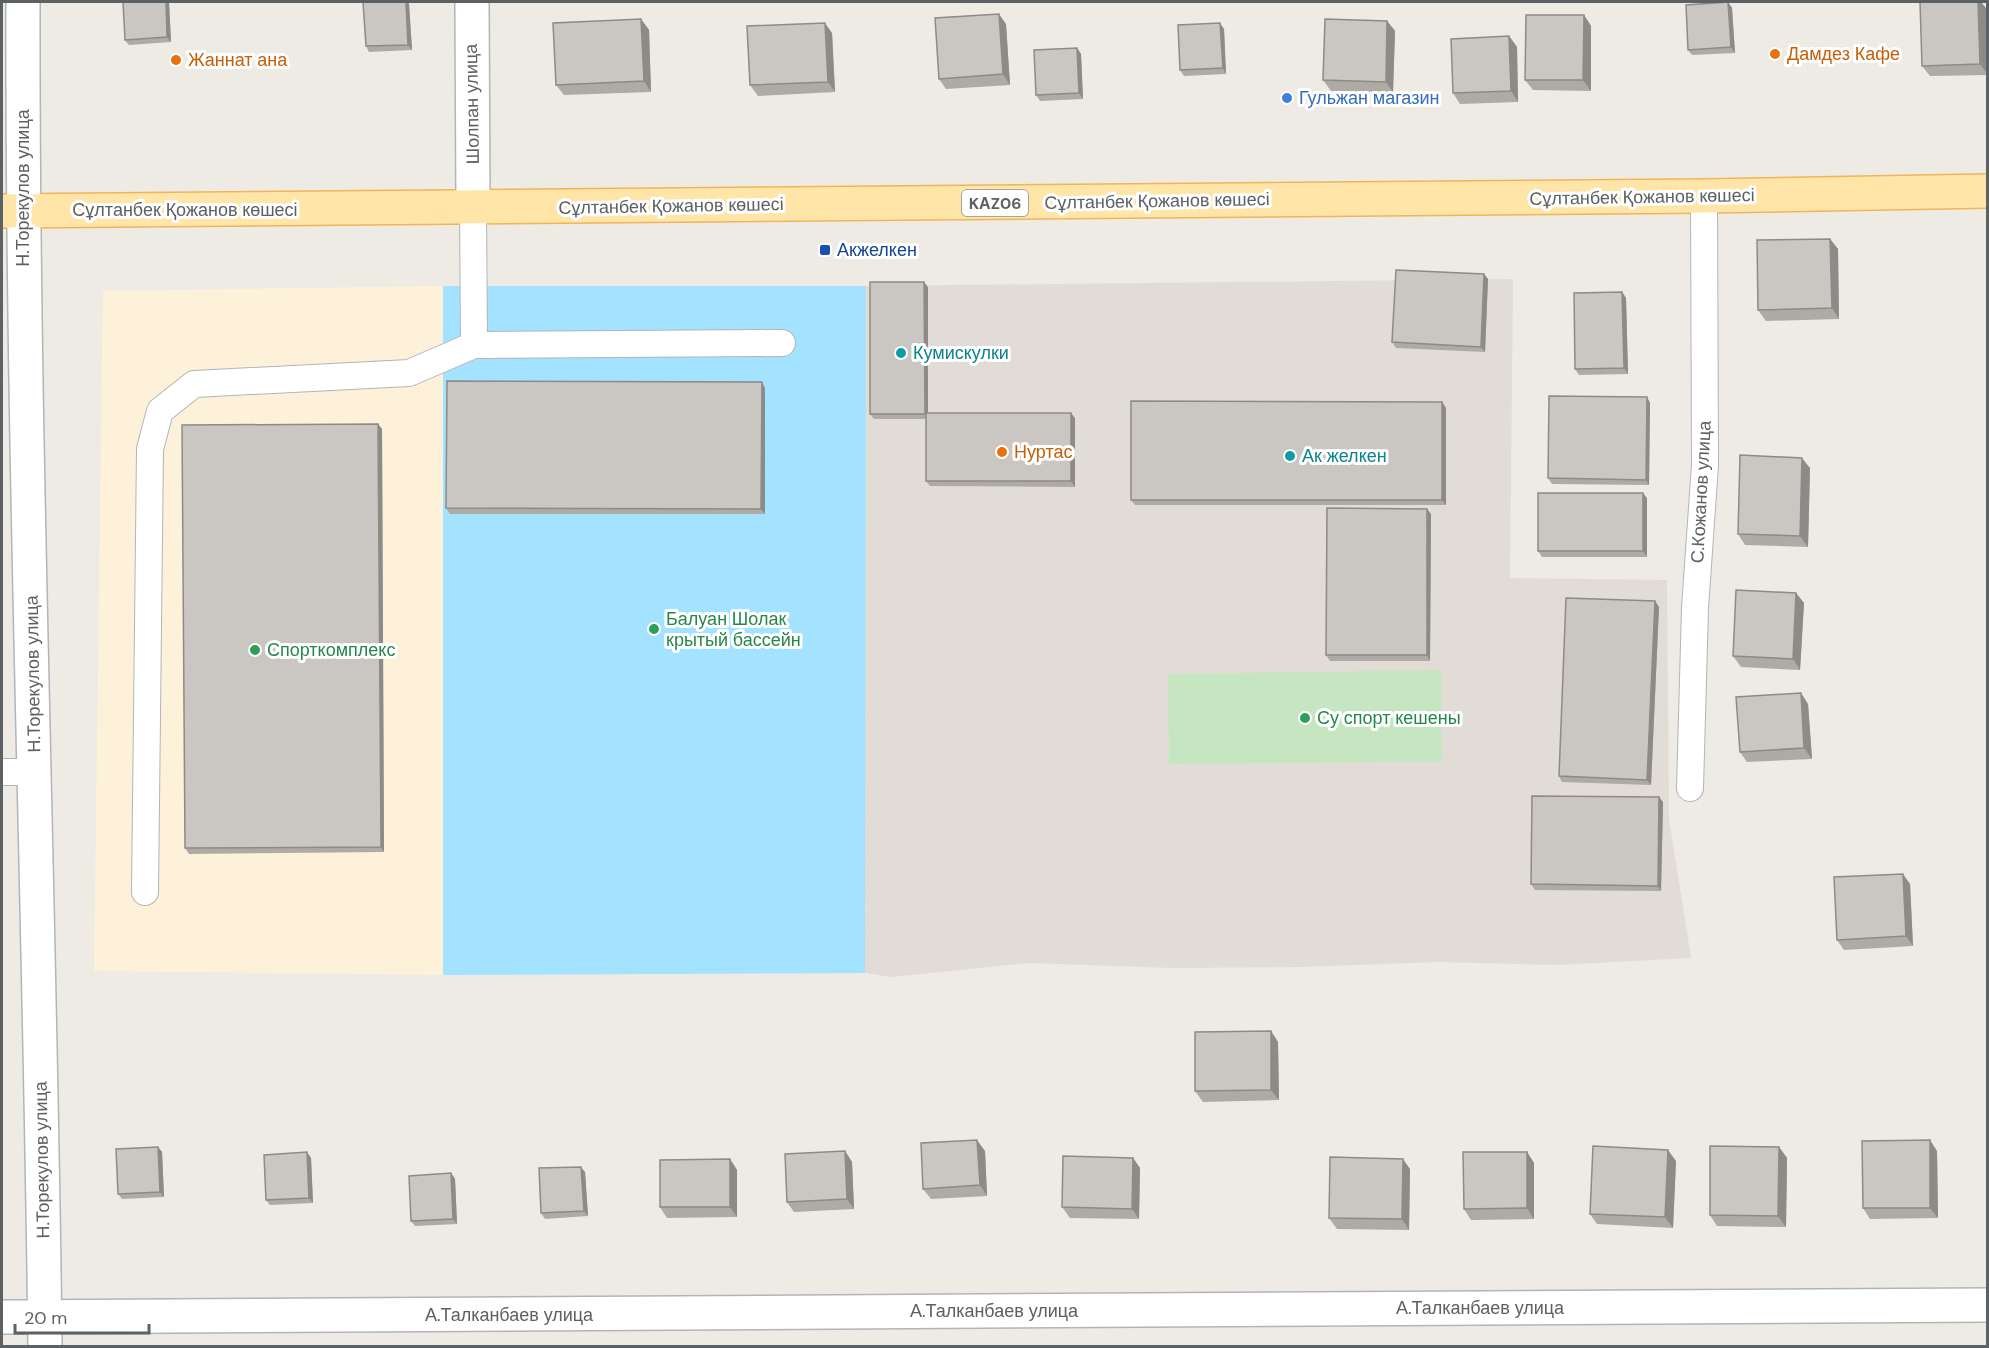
<svg xmlns="http://www.w3.org/2000/svg" width="1989" height="1348" font-family="'DM Sans',sans-serif">
<rect width="100%" height="100%" fill="#eeebe4"/>
<path fill="#fef1d9" d="M443,286V975L94,971L103,291Z"/>
<path fill="#e1dcd5" d="M1513,279L1510,578L1667,580L1669,819L1691,958L1557,965L1439,962L1301,967L1172,968L1029,963L892,977L865,973L866,286Z"/>
<path fill="#c5e6c0" d="M1441,670L1442,761L1169,764L1168,674Z"/>
<path fill="#a3e3ff" d="M443,286H866L865,973L443,975Z"/>
<g fill="none" stroke-linecap="round" stroke-linejoin="round">
<defs>
<path id="service" d="M473,207L474,345
M2,772H36
M1690,788L1695,608L1705,465L1704,196
M145,892L150,449L160,411L194,384L409,373L474,345L782,343"/>
<path id="minor" d="M23,2C22,450 40,898 45,1346
M472,2L473,207
M2,1317L1988,1305"/>
<path id="primary" d="M2,211L1704,196L1988,191"/>
</defs>
<use href="#service" stroke="#b1b5b9" stroke-width="28"/>
<use href="#minor" stroke="#b1b5b9" stroke-width="36"/>
<use href="#primary" stroke="#f2b359" stroke-width="36"/>
<use href="#service" stroke="#fff" stroke-width="26"/>
<use href="#minor" stroke="#fff" stroke-width="33"/>
<use href="#primary" stroke="#ffe6a8" stroke-width="33"/>
</g>
<path fill="#aeaaa6" d="M169,2L171,42L129,45L125,40Z
M363,2H408L409,4L412,50L369,52L366,46Z
M1728,2L1732,8L1735,53L1692,55L1688,50Z
M1986,8L1988,75L1930,76L1922,66Z
M1584,15L1591,26V91L1533,90L1525,80Z
M641,19L649,30L651,92L564,95L556,85Z
M1387,21L1395,31L1393,92L1331,91L1323,80Z
M1006,24L1010,85L946,89L939,79Z
M1224,29L1226,74L1184,76L1180,70Z
M832,33L835,92L758,96L750,85Z
M1509,36L1517,47L1518,102L1460,104L1453,93Z
M1077,48L1081,54L1083,99L1040,101L1036,95Z
M1830,239L1838,249L1839,319L1766,321L1758,310Z
M1484,274L1488,279L1485,352L1396,348L1392,342Z
M928,287V413L1075,418V487L930,486L926,481V419H874L870,414Z
M1622,292L1626,298L1628,374L1579,375L1575,369Z
M765,388V514H450L446,508Z
M1647,397L1650,403L1649,485L1552,484L1548,478Z
M1442,402L1446,408V505H1135L1131,500Z
M378,424L382,429L384,852L189,854L185,848Z
M1810,468L1808,547L1745,545L1738,534Z
M1647,498V557H1542L1538,551Z
M1431,514L1430,661H1330L1326,655Z
M1796,593L1804,603L1800,670L1741,667L1733,656Z
M1655,601L1659,607L1651,785L1562,782L1559,776Z
M1808,704L1812,759L1747,762L1740,752Z
M1663,802L1661,891L1535,890L1531,884Z
M1910,884L1913,946L1844,950L1837,940Z
M1271,1031L1278,1042L1279,1100L1203,1102L1195,1091Z
M158,1147L162,1152L164,1197L122,1199L118,1194Z
M1779,1147L1787,1158L1786,1227L1717,1226L1710,1215Z
M845,1151L852,1162L854,1209L794,1212L787,1202Z
M985,1151L987,1196L931,1199L923,1189Z
M1937,1151L1938,1218L1870,1219L1863,1208Z
M1527,1152L1534,1163V1219L1471,1220L1464,1209Z
M311,1158L313,1203L270,1205L266,1200Z
M1133,1158L1140,1168L1139,1219L1070,1218L1062,1207Z
M730,1159L737,1170V1217L667,1218L660,1207Z
M1676,1161L1673,1228L1597,1224L1590,1214Z
M1410,1169L1409,1230L1337,1229L1329,1218Z
M585,1172L588,1216L545,1219L541,1213Z
M451,1173L455,1179L457,1224L415,1226L411,1221Z"/>
<path fill="#8d8b87" d="M166,2H169L171,42L167,37Z
M406,2H408L409,4L412,50L408,45Z
M1728,2L1732,8L1735,53L1731,47Z
M1978,2H1981L1986,8L1988,75L1980,64Z
M999,14L1006,24L1010,85L1003,74Z
M1584,15L1591,26V91L1583,80Z
M641,19L649,30L651,92L644,81Z
M1387,21L1395,31L1393,92L1386,82Z
M825,23L832,33L835,92L828,82Z
M1220,23L1224,29L1226,74L1223,68Z
M1509,36L1517,47L1518,102L1511,91Z
M1077,48L1081,54L1083,99L1079,93Z
M1830,239L1838,249L1839,319L1832,308Z
M1484,274L1488,279L1485,352L1481,347Z
M924,282L928,287V419L925,414Z
M1622,292L1626,298L1628,374L1624,368Z
M762,382L765,388V514L761,509Z
M1647,397L1650,403L1649,485L1646,480Z
M1442,402L1446,408V505L1442,500Z
M1071,413L1075,418V487L1071,481Z
M378,424L382,429L384,852L381,847Z
M1802,458L1810,468L1808,547L1800,536Z
M1643,493L1647,498V557L1643,551Z
M1427,509L1431,514L1430,661L1427,655Z
M1796,593L1804,603L1800,670L1793,659Z
M1655,601L1659,607L1651,785L1647,780Z
M1801,693L1808,704L1812,759L1804,748Z
M1659,797L1663,802L1661,891L1658,886Z
M1903,874L1910,884L1913,946L1906,936Z
M1271,1031L1278,1042L1279,1100L1271,1090Z
M977,1140L985,1151L987,1196L980,1185Z
M1930,1140L1937,1151L1938,1218L1930,1208Z
M158,1147L162,1152L164,1197L160,1192Z
M1779,1147L1787,1158L1786,1227L1778,1216Z
M1668,1150L1676,1161L1673,1228L1665,1217Z
M845,1151L852,1162L854,1209L847,1199Z
M307,1152L311,1158L313,1203L309,1198Z
M1527,1152L1534,1163V1219L1527,1208Z
M1133,1158L1140,1168L1139,1219L1132,1209Z
M730,1159L737,1170V1217L730,1207Z
M1403,1159L1410,1169L1409,1230L1402,1219Z
M581,1167L585,1172L588,1216L584,1211Z
M451,1173L455,1179L457,1224L453,1219Z"/>
<path fill="#cac6c1" stroke="#8d8b87" stroke-width="1.5" d="M123,2H166L167,37L125,40Z
M363,2H406L408,45L366,46Z
M1728,2L1731,47L1688,50L1686,5Z
M1920,2H1978L1980,64L1922,66Z
M999,14L1003,74L939,79L935,18Z
M1526,15H1584L1583,80H1525Z
M641,19L644,81L556,85L553,23Z
M1325,19L1387,21L1386,82L1323,80Z
M825,23L828,82L750,85L747,26Z
M1220,23L1223,68L1180,70L1178,25Z
M1509,36L1511,91L1453,93L1451,39Z
M1077,48L1079,93L1036,95L1034,50Z
M1830,239L1832,308L1758,310L1757,240Z
M1396,270L1484,274L1481,347L1392,342Z
M870,282H924L925,414H870Z
M1622,292L1624,368L1575,369L1574,293Z
M447,381L762,382L761,509L446,508Z
M1549,396L1647,397L1646,480L1548,478Z
M1131,401L1442,402V500H1131Z
M926,413H1071V481H926Z
M378,424L381,847L185,848L182,425Z
M1740,455L1802,458L1800,536L1738,534Z
M1538,493H1643V551H1538Z
M1327,508L1427,509V655H1326Z
M1736,590L1796,593L1793,659L1733,656Z
M1566,598L1655,601L1647,780L1559,776Z
M1801,693L1804,748L1740,752L1736,697Z
M1532,796L1659,797L1658,886L1531,884Z
M1903,874L1906,936L1837,940L1834,877Z
M1271,1031V1090L1195,1091V1032Z
M977,1140L980,1185L923,1189L921,1143Z
M1930,1140V1208H1863L1862,1141Z
M1593,1146L1668,1150L1665,1217L1590,1214Z
M1710,1146L1779,1147L1778,1216L1710,1215Z
M158,1147L160,1192L118,1194L116,1149Z
M845,1151L847,1199L787,1202L785,1154Z
M307,1152L309,1198L266,1200L264,1155Z
M1463,1152H1527V1208L1464,1209Z
M1063,1156L1133,1158L1132,1209L1062,1207Z
M1330,1157L1403,1159L1402,1219L1329,1218Z
M730,1159V1207H660V1160Z
M581,1167L584,1211L541,1213L539,1168Z
M451,1173L453,1219L411,1221L409,1176Z"/>
<g fill="#e8710a" stroke="#fff" stroke-width="2">
<circle cx="1775" cy="54" r="6"/>
<circle cx="176" cy="60" r="6"/>
<circle cx="1002" cy="452" r="6"/>
</g>
<circle fill="#3f7fe0" stroke="#fff" stroke-width="2" cx="1287" cy="98" r="6"/>
<rect fill="#1a4fb4" stroke="#fff" stroke-width="2" x="819" y="244" width="12" height="12" rx="3"/>
<g fill="#0f9aa8" stroke="#fff" stroke-width="2">
<circle cx="901" cy="353" r="6"/>
<circle cx="1290" cy="456" r="6"/>
</g>
<g fill="#2e9e5b" stroke="#fff" stroke-width="2">
<circle cx="654" cy="629" r="6"/>
<circle cx="255" cy="650" r="6"/>
<circle cx="1305" cy="718" r="6"/>
</g>
<g text-anchor="middle" stroke-width="6" stroke-linejoin="round" paint-order="stroke">
<rect fill="#fff" stroke="#8d9092" stroke-width="1.5" x="962" y="190" width="66" height="26" rx="4.5"/>
<g font-size="16" font-weight="bold" fill="#5c6164">
<text x="995" y="209">KАZ06</text>
</g>
<g font-size="18" fill="#c56008" stroke="#fff" text-anchor="start">
<text x="1787" y="60">Дамдез Кафе</text>
<text x="188" y="66">Жаннат ана</text>
<text x="1014" y="458">Нуртас</text>
</g>
<g font-size="18" fill="#366cbe" stroke="#fff" text-anchor="start">
<text x="1299" y="104">Гульжан магазин</text>
</g>
<g font-size="18" fill="#5c6164" stroke="#fff">
<text transform="translate(472 104) rotate(-91)" y="6">Шолпан улица</text>
<text transform="translate(23 188) rotate(-90)" y="6">Н.Торекулов улица</text>
<text transform="translate(1642 197) rotate(-1)" y="6">Сұлтанбек Қожанов көшесі</text>
<text transform="translate(1157 201) rotate(-1)" y="6">Сұлтанбек Қожанов көшесі</text>
<text transform="translate(671 206) rotate(-1)" y="6">Сұлтанбек Қожанов көшесі</text>
<text x="185" y="216">Сұлтанбек Қожанов көшесі</text>
<text transform="translate(1701 492) rotate(-87)" y="6">С.Кожанов улица</text>
<text transform="translate(33 674) rotate(-91)" y="6">Н.Торекулов улица</text>
<text transform="translate(42 1160) rotate(-91)" y="6">Н.Торекулов улица</text>
<text x="1480" y="1314">А.Талканбаев улица</text>
<text x="994" y="1317">А.Талканбаев улица</text>
<text x="509" y="1321">А.Талканбаев улица</text>
</g>
<g font-size="18" fill="#164399" stroke="#fff" text-anchor="start">
<text x="837" y="256">Акжелкен</text>
</g>
<g font-size="18" fill="#0d838f" stroke="#fff" text-anchor="start">
<text x="913" y="359">Кумискулки</text>
<text x="1302" y="462">Ак желкен</text>
</g>
<g font-size="18" fill="#27864d" stroke="#fff" text-anchor="start">
<text x="666" y="625">Балуан Шолак<tspan x="666" dy="21">крытый бассейн</tspan></text>
<text x="267" y="656">Спорткомплекс</text>
<text x="1317" y="724">Су спорт кешены</text>
</g>
</g>
<rect width="1989" height="1348" fill="none" stroke="#5c6164" stroke-width="6"/>
<path d="M15 1324v9h134v-9" fill="none" stroke="#5c6164" stroke-width="3"/>
<text x="24" y="1324" font-size="18" fill="#5c6164" stroke="#ffffff" stroke-width="4.5" paint-order="stroke">20 m</text>
</svg>
